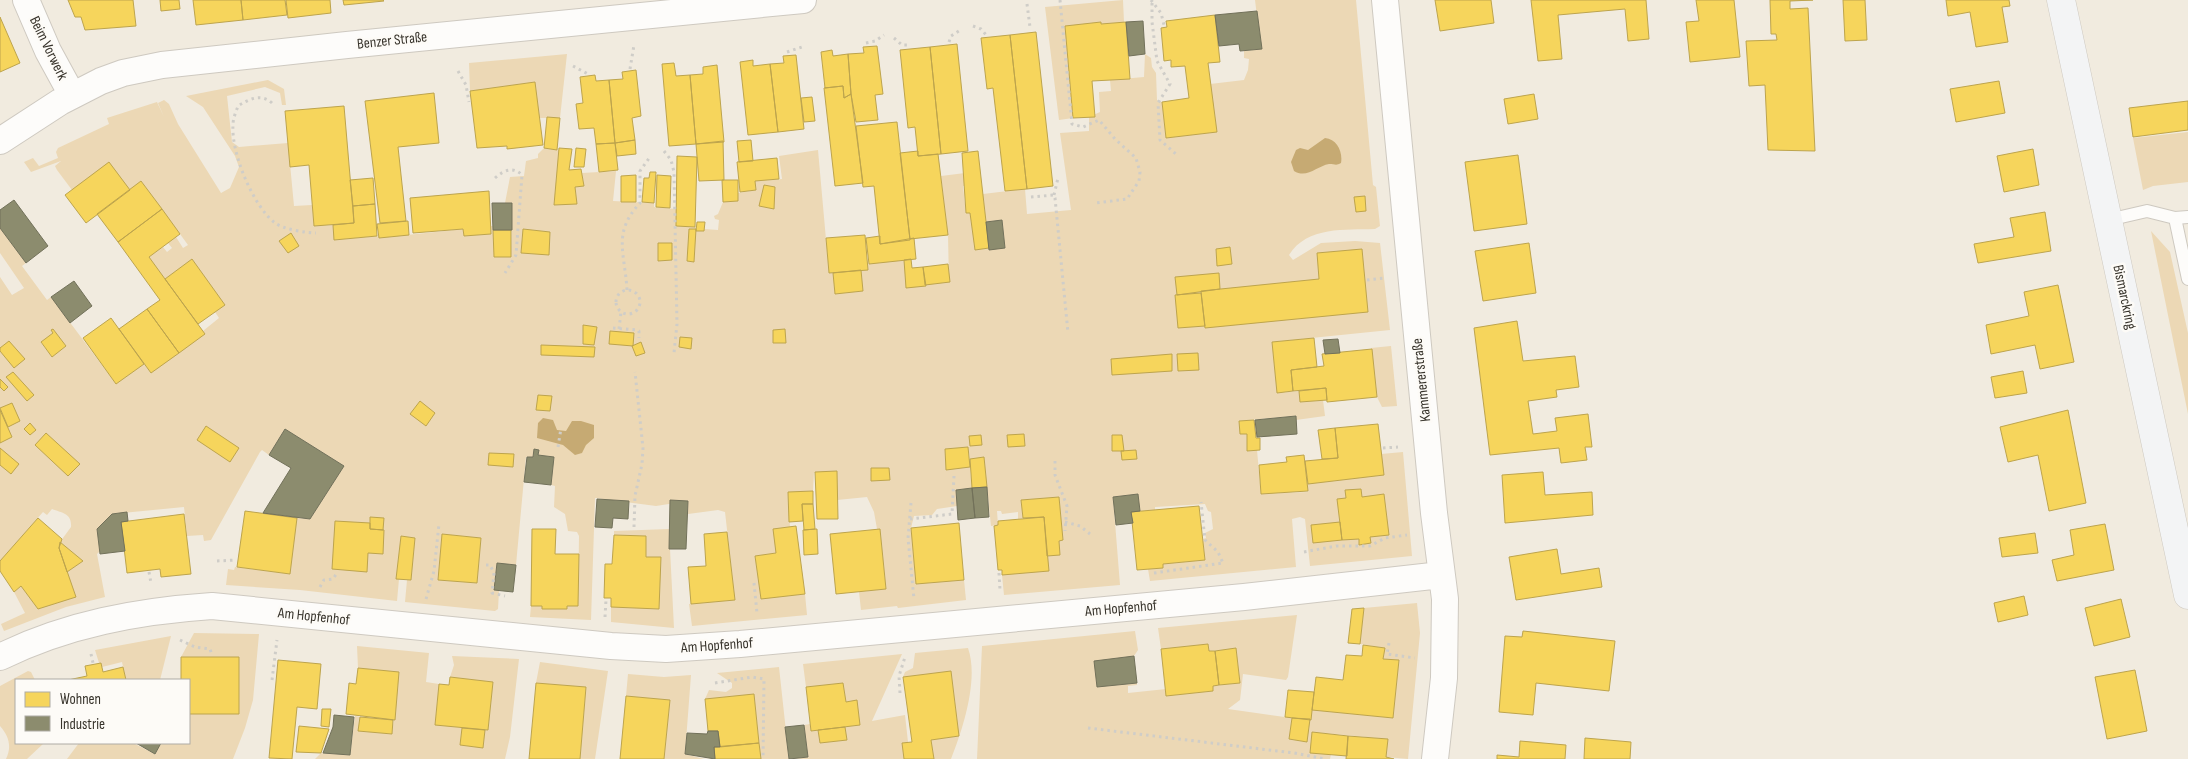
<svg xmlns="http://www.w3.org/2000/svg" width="2188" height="759" font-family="'Sofia Sans Condensed',sans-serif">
<rect width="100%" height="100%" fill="#f1ebdf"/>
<path fill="#ecd8b5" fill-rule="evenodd" d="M1123,0L1124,22L1101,24L1100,22L1065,27L1073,118L1059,120L1045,7Z
M1255,0H1356L1373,185L1376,187L1380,226L1375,229C1346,230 1307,226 1289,255L1293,260L1321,243L1355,241L1380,243L1390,330L1272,342L1277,393L1299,391L1301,402L1323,400L1325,416L1296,420V416L1239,421L1240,434H1247L1248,451L1257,450L1261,494L1308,492L1307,484L1383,475L1381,454L1403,452L1412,556L1310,566L1305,519L1300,517L1292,519L1296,567L1150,581L1148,569L1163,568V564L1205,560L1203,539L1206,538L1205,533L1213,529L1211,512L1208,511L1205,504L1155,507V510L1140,511L1137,494L1113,497L1120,585L1004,595L1002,575L1047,556L1059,541L1063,540L1059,497L1021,500L1023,518L1018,519V512L1002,514L1001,511H997L998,525L991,526L984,458L970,459L968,447L945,449L946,469L970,467L972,488L956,490L957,506L937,509L932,515L914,516L911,528L916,584L964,580L966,600L898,608L897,606L861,610L859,592L886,589L880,529H877L874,512L867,497L837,500L814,472L813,491L788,493L790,527L776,553L755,556L761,599L805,594L807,615L692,626L689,604L735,600L725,512L718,510L688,514V501L656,506L595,498L591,620L530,617L531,606H542V609H567V606H578L579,536L577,532L568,531L565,514L554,507L555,486L551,485L554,457L538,455L539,450L534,449L533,457H526L516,565L497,563L494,590L499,591L498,609L495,611L405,602L407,580H411L415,538L401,536L396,579H399L397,601L300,590L226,585L228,569L234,570L235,567L290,574L297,518L310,519L344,466L285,429L269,455L262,450L260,452L211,540L204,541L203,535L187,536L184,507L112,514L97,529L100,551L97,554L105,597L66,607L4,631L1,624L25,613L14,592L21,586L38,609L75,597L67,572L83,561L60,542L71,527C72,513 62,513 52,509L47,515L43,512L0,561V277L12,295L24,288L0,253V228L26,263L22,266L47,300L51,297L116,384L144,364L151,373L219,318L215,312L225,305L192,259L165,279L149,257L163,247L167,252L172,248L168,243L176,237L183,248L188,245L142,182L130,190H72L57,170L55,166L61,161L31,172L24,162L33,158L39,166L58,158L56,152L58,148L109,124L107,118L157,102L164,117L158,103L164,100L169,104L178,124L221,193L230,188L239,167L235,156L203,107L186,96L268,80L284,89L286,105H282L280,93L265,87L227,96L232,142L239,147L288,143L294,206L312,205L314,226L333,225L335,240L379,236V238L463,229L464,236L491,234V226H493L494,257H511L512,203H505L510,177L524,176L526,161L538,158V154L544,148L559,150L554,205L577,204L575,187L584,185L582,173L616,171L613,201L654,203V207L676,209V226L696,227V231H704V229L718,230L719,220L715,219L714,216L718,214L723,202L738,201V193L756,190L755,181L782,179L779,156L818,150L829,273H833L835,294L863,291L861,270H868V264L904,260L925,285L949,282L948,235L941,176L965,173L966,186H963L966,213H970L975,249L1005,248L1002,220L986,222L983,194L1025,189L1027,214L1071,210L1060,133L1089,131V117L1100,112L1099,92L1111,91L1110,80L1144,77L1145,54L1151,58L1152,67L1156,73L1157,100L1162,102L1166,138L1217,132L1210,84L1244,80L1248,70L1249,59L1244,58V51L1261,49ZM523,229L550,232L548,255L521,253ZM53,329L66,346L52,357L41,343L53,333ZM442,534L481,538L477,583L438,580Z
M567,54L560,118H539L535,82L470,91L469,63Z
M2188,132V182L2153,186L2143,190L2133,138Z
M2151,231L2170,252L2188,333V414Z
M1391,346L1397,406L1382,407L1377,397L1371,348Z
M669,529L674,628L611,622V607L659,609L660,557H646V536L614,535V531Z
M1417,603L1420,633L1408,759L1386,757L1388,739L1312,732L1331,754L1330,759H977L982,646L1135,631L1138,650L1134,656L1137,685L1128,686V693L1166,689L1167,696L1213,691V686L1240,683L1236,649L1209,651L1208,644L1161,649L1158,628L1297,615L1288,677L1286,680L1243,674L1240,700L1228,709L1292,718L1289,739L1306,742L1312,710L1393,718L1399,660L1383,659L1384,648L1360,644L1364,608Z
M194,633L259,634L253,700L245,728L233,759H67L79,743H133L155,754L161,743H189V714H238L239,657H181Z
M171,636L160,680H126L122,662L102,667L101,663H99L95,650Z
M357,646L429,653L426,682L439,684L435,724L462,728L460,745L483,748L485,730H488L493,682L450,677L454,665L452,656L519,659L510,737L505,759H315L321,753L350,755L355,716L360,717L359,731L392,734L399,673L358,668Z
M968,648C979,679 963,729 951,759H934L931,740L959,736L951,671L903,677L905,672L913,668L915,653Z
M902,654L872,721L905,715L908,742L902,743L904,759H794L808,757L804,725L810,724L811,731L818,730L820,743L846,740L845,727L859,725L857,701L846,702L843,683L806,687L803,664Z
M540,662L608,671L595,759H580L586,687L536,683Z
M779,667L789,759H761L754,694L705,699L709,690L726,692L732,688V683L717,673Z
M28,671L31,672L35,680H16V743H44L27,759H6C12,747 9,736 0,726V686Z
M628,674L664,677L691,675L685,754L704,759H664L670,700L626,696Z"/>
<path fill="#c6aa73" d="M1325,138C1337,139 1343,152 1341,163C1336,166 1335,164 1329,164C1317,166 1307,179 1294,171L1291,162L1296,150L1300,148L1308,150Z
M543,418L553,420L557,430L566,431L572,421H581L594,425V438L586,445L582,453L575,455L563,445L537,438L538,423Z"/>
<path fill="#f6d55c" stroke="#bda44d" d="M68,0H133L136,26L85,30L81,17H75Z
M160,0H179L180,9L161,11Z
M193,0H241L243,20L196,25Z
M241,0H285L287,15L243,20Z
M286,0H330L331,13L288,18Z
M343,0H383L384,1L344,5Z
M1435,0H1491L1494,23L1440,31Z
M1531,0H1646L1649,39L1628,41L1625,9L1558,15L1562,59L1538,61Z
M1696,0H1734L1740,57L1690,62L1686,22L1699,21Z
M1770,0H1813L1790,1V9L1808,8L1815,151L1768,150L1765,85L1749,86L1746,41L1777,40L1776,34H1771Z
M1843,0H1865L1867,40L1845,41Z
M1946,0H2009L2010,6L2002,7L2008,42L1976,47L1970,12L1948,16Z
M1215,15L1220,62L1208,63L1217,132L1166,138L1162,102L1189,98L1185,66L1171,67V60L1164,61L1161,28L1167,27L1166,21Z
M0,17L20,63L0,72Z
M1101,22V24L1126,22L1130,79L1092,81L1095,117L1073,118L1065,26Z
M1036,32L1053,186L1027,189L1010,35Z
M1010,35L1027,189L1005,191L993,88L987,89L981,38Z
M957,44L968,151L941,154L930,47Z
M877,46L883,94L875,95L878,120L856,122L851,94L848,54L864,53L863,47Z
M930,47L941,154L918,156L915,127L908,128L900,50Z
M832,50L833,56L848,54L851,94L844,98L843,86L825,88L821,52Z
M796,55L804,129L778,132L770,64L784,63L783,56Z
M753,60V66L770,64L778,132L748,135L740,62Z
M674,63L676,76L690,75L696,144L669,146L662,64Z
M717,65L724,142L696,144L690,75L703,74V67Z
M636,70L641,116L632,118L635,140L615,143L609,80L623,79L622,72Z
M595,75L596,81L609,80L615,143L596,144L594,128L579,129L576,104L583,103L580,77Z
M1999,81L2005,113L1956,122L1950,89Z
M535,82L543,145L507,149V146L477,148L470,91Z
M843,86L844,98L851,94L863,183L835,186L824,88Z
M434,93L439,143L398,147L406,221L380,223L365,101Z
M1534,94L1538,119L1508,124L1504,99Z
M812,97L815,121L804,122L801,98Z
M2188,101V130L2133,137L2129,108Z
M344,106L354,223L314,226L309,165L290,167L285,111Z
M547,117L560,118L557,150L544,148Z
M897,122L910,240L880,244L874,186L863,187L856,126Z
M635,140L636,154L617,156L615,143Z
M751,140L753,161L739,162L737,141Z
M723,141L724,180L699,181L696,144Z
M615,143L618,170L599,172L596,144Z
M559,148L572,149L569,170L581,169L584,186L575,187L577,204L554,205Z
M576,148L586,149L584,167H574Z
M2033,149L2039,185L2004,192L1997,156Z
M918,151V156L938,154L948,235L910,239L900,153Z
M978,151L989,248L975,250L970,213H966L962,153Z
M1518,155L1527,224L1474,231L1465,162Z
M677,156L697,157L695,227L676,226Z
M777,158L779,179L755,181L756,190L740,192L737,162Z
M109,162L130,190L86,223L65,195Z
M650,172H656L654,203L642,202L644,178H649Z
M636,175V202H621V176Z
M657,175L671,176L670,208L656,207Z
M373,178L375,204L353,206L350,180Z
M722,180H738V201L723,202Z
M141,181L162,209L118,242L97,214Z
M764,185L775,187L774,209L759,206Z
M489,191L491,234L464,236L463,229L413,233L410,198Z
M1365,196L1366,211L1356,212L1354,197Z
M375,204L377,236L334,240L333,225L354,223L353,206Z
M162,209L180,234L149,257L205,334L179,353L147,309L160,300L118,242Z
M2045,212L2051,251L1978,263L1974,244L2014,237L2010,218Z
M408,221L409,235L379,238L377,224Z
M697,222H705L704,231H696Z
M523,229L550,232L549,255L521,253Z
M689,229H696L694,262L687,261Z
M493,230H511V257H494Z
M291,233L299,246L288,253L279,241Z
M865,235L868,270L829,273L826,238Z
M880,236V244L914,238L916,259L869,264L866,238Z
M658,243H672V260L658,261Z
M1529,243L1536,293L1483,301L1475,251Z
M1230,247L1232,264L1217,266L1216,249Z
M1362,249L1368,312L1205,328L1201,291L1319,279L1317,253Z
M192,259L225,305L198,324L165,279Z
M911,259L912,268L923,267L926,286L906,288L904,260Z
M948,264L950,282L925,285L923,267Z
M861,270L863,291L835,294L833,273Z
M1219,273L1220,289L1177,295L1175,277Z
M2058,285L2074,362L2040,369L2035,345L1991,354L1986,325L2029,316L2024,292Z
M1201,293L1205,326L1178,328L1175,295Z
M147,309L179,353L151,373L119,329Z
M111,318L144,364L116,384L83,338Z
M1517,321L1523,361L1575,356L1579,387L1556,390L1557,397L1528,401L1533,434L1557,431L1555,418L1588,414L1592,447H1585L1587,460L1561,463L1559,448L1490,455L1474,328Z
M583,325L597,327L594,345L583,344Z
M53,329L66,346L52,357L41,342L53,333L51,330Z
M785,329L786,343H773V330Z
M610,331L634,333L633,346L609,344Z
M680,337L692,338L691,349L679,347Z
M1314,338L1317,367L1291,370L1293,391L1277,393L1272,342Z
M9,341L25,359L14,368L0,351V348Z
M641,342L645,353L636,356L632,346Z
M541,345L595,347L594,357L541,355Z
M1372,349L1377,397L1327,402L1326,388L1293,391L1291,370L1324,366L1322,354Z
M1198,353L1199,370L1178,371L1177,354Z
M1172,354V371L1112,375L1111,359Z
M2023,371L2027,393L1995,398L1991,377Z
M13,372L34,395L27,401L6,377Z
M0,379L8,387L4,391L0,387Z
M1326,388L1327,400L1300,402L1299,391Z
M538,395L552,396L550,411L536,410Z
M420,401L435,413L426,426L410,414Z
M12,403L20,421L8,427L0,408Z
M0,410L12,437L0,443Z
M2068,410L2086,503L2049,511L2038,455L2008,462L2000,427Z
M1254,420L1256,438H1260V450L1247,451V434H1240L1239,421Z
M30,423L36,430L30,435L24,429Z
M1378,424L1384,475L1308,484L1305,461L1338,458L1335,428Z
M206,426L239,448L230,462L197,440Z
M1335,428L1338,458L1322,459L1318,430Z
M46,433L80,464L68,476L35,445Z
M1024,434L1025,446L1008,447L1007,435Z
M981,435L982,445L970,446L969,436Z
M1112,435H1122L1124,451H1112Z
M968,447L970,467L946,470L945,449Z
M0,448L19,464L11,474L0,465Z
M1136,450L1137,459L1122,460L1121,451Z
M489,453L514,454L513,467L488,465Z
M1304,455L1308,491L1261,494L1259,465L1287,462L1286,457Z
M984,457L987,487L972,488L970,459Z
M871,468H889L890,480L871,481Z
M837,471L838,519H817L815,472Z
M1543,472L1545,495L1592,492L1593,515L1505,523L1502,475Z
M1361,489L1362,497L1384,494L1389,535L1370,537L1371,543L1359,545V539L1342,540L1337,499L1346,498L1345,490Z
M813,491V504H802L803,521L789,522L788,492Z
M1059,497L1063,540L1059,541L1060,555L1047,556L1044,517L1023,518L1021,500Z
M802,504H813L815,529L804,530Z
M1199,506L1205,560L1163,564V568L1137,570L1131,512Z
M245,511L297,518L290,574L237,567Z
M184,514L191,574L161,577L160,569L127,573L121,522Z
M370,517L384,518L383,530L370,529Z
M1044,517L1049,571L1002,575V570H998L994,526L998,525V521Z
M38,518L62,539L59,548L76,597L38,609L21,586L14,592L0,571V561Z
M335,521L370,523V529L384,530L383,554L368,553L367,572L332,569Z
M1340,522L1342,540L1313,543L1311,525Z
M959,523L964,580L916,584L911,528Z
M2105,524L2114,570L2057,581L2052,560L2074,555L2070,530Z
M796,526L805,594L761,599L755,556L776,553L773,529Z
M532,529H556L555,554H579L578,606H567V609H542V606H531Z
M817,529L818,554L804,555L803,530Z
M880,529L886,589L836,594L830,534Z
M727,532L735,600L691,604L688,567L706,566L704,534Z
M2035,533L2038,553L2002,557L1999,538Z
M442,534L481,538L477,583L438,580Z
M614,535L646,536V557H661L659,609L611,607V598H604L605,564H612Z
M401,536L415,538L411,580L396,579Z
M60,542L83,561L67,572L59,548Z
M1557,549L1561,574L1599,568L1602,587L1516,600L1509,557Z
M2024,596L2028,615L1998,622L1994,603Z
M2121,599L2130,637L2094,646L2085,608Z
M1364,608L1360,644L1348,643L1352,609Z
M1523,631L1615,641L1609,691L1536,683L1533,715L1499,712L1505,636L1522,637Z
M1208,644L1209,651H1215L1219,685L1213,686V691L1166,696L1161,649Z
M1363,645L1385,648L1383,659L1399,660L1393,718L1312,710L1316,677L1343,680L1346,655L1362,656Z
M1236,648L1240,683L1219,685L1215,651Z
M181,657H239V714H189V680H181Z
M278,660L321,664L317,709L297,707L292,759L269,758Z
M101,663L103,672L123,667L126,680H68L87,676L85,666Z
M358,668L399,672L395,720L346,714L349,683L356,684Z
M2135,670L2147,731L2107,739L2095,677Z
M951,671L959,736L931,740L934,759H904L902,743L912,742L903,677Z
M450,677L493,682L488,730L435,725L439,684L449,685Z
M536,683L586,687L580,759H529Z
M843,683L846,702L857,700L860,725L811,731L806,687Z
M1288,690L1314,692L1311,720L1285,717Z
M754,694L759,743L720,747L718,731H708L705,699Z
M626,696L670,700L664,759H620Z
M322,709H331L329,727L321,726Z
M360,717L393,720L392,734L358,731Z
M1292,718L1310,719L1307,742L1289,739Z
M299,726L329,729L321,753L296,752Z
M845,727L847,740L820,743L818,730Z
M462,728L485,730L483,748L460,745Z
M1312,732L1348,736L1347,756L1310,753Z
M1348,736L1388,739L1386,757L1394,759H1346Z
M1585,738L1631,742L1630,759H1584Z
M1520,741L1566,745L1565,759H1497V755L1519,757Z
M759,743L761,759H715L714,747Z"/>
<path fill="#8c8c6e" stroke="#72715a" d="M1257,11L1262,49L1240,51L1239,44L1219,46L1215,15Z
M1143,21L1145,54L1129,56L1126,22Z
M14,200L48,246L26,263L0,228V210Z
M492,203H512V230H493Z
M1002,220L1005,248L989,250L986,222Z
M74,281L92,306L70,323L51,297Z
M1338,339L1340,353L1325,354L1323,340Z
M1296,416L1297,434L1257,437L1255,420Z
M285,429L344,466L310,519L263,513L291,468L269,455Z
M534,449L539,450L538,455L554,457L551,485L524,482L527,457H533Z
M987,487L989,517L975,518L972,488Z
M972,488L975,518L958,520L956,490Z
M1138,494L1140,511L1131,512L1133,523L1116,525L1113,497Z
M597,499L629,501L628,519L613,518L612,528L595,527Z
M670,500L688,501L686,549H669Z
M127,512L128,521L121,522L125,551L100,554L97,529L112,514Z
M497,563L516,565L513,592L494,590Z
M1134,656L1137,683L1097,687L1094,661Z
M334,715L354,717L350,755L323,753L333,727Z
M804,725L808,757L789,759L785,727Z
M708,731H718L720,747H714L715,759L685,754L687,733L707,734Z
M136,743H161L155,754Z"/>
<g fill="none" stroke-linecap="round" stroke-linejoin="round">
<defs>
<path id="lane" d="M2175,218L2188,279
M2108,220L2147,211L2175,218L2188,217"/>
<path id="street" d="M26,0L48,51L72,95
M1385,0L1434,513L1445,599L1444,678L1435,759
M0,141L60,102L101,81L123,73L162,65L347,45L803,0
M0,657C67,624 138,611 212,606L611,646L666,649L740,644L1244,597L1441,575"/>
<path id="secondary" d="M2061,0L2188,595"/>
</defs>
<use href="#lane" stroke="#cec9c0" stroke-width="14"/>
<use href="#street" stroke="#cec9c0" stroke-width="28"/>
<use href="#secondary" stroke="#cec9c0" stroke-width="29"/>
<path stroke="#cfcdc8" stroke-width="3" stroke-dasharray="2.5 4" stroke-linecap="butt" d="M1060,0L1072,124L1083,127L1099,120L1115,139L1136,158L1140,172L1139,181L1127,199L1096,203
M1151,0L1161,13L1164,25
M1152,3V22L1157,61L1170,84L1158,103L1160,140L1177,155
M1027,4L1030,27
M973,26L981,29L987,36
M894,38L902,45H909
M949,42L951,36L962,29
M866,43L875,41L884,35
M787,52L802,47
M573,66L588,74
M630,69L634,45
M458,71L466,85L469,102
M272,103C261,93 249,99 238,106C236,112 233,118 233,125C231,153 253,206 275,223C283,229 306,233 316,233
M664,151L671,160L674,172L677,324L674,353
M495,178C504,170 513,166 522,175L516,255L505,273
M1054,195L1058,178
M1031,197L1054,195L1055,198L1068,333
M1367,280L1384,278
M616 302a12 12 0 1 1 24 0a12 12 0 1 1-24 0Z
M627,290C625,253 612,233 640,203V171L650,157
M613,328L637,330L639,331V338
M619,329L621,312
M558,447L561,428
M1383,448L1398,447
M1055,461V475L1067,506L1065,531
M911,503L908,538L914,599
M910,519L952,514L954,476
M1065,522L1080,526L1090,534
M634,527L635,496L642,464L643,448L635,372
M1304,552L1336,546H1370L1385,538L1407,535
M217,561L235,560
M486,565H490L494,573L492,593L505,596
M149,572L151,583
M999,573L1000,590
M1154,573L1223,563L1218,552L1205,540L1201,502
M754,583L757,613
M320,587L324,580L333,579L337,573
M426,599L434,571L439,524
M605,617L606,600
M180,640L195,647L210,649L212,655
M1389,643L1387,654L1415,658
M91,654L93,663
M272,680L277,640
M715,683L752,677L764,679L763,759
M900,693L899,676L905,657
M1088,728L1294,753L1325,759"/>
<use href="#lane" stroke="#fdfcfa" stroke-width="12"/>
<use href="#street" stroke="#fdfcfa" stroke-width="26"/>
<use href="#secondary" stroke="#f3f4f5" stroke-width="28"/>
</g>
<g text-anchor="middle" stroke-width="5" stroke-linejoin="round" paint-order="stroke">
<g font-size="15" fill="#37332b" stroke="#fdfbf7">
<text transform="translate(392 40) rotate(-6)" y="5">Benzer Straße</text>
<text transform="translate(49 48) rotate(64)" y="5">Beim Vorwerk</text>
<text transform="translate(2125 297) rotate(78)" y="5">Bismarckring</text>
<text transform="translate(1421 380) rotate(-96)" y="5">Kammererstraße</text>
<text transform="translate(1121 608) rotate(-5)" y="5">Am Hopfenhof</text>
<text transform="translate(314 616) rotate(6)" y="5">Am Hopfenhof</text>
<text transform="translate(717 645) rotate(-4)" y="5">Am Hopfenhof</text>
</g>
</g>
<rect x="15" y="679" width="175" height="65" fill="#fdfbf7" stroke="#aeaba5"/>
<rect x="25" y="692" width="25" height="15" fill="#f6d55c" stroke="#aeaba5"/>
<text x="60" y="704" font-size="15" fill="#37332b">Wohnen</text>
<rect x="25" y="716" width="25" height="15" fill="#8c8c6e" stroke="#aeaba5"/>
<text x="60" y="729" font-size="15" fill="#37332b">Industrie</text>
</svg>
